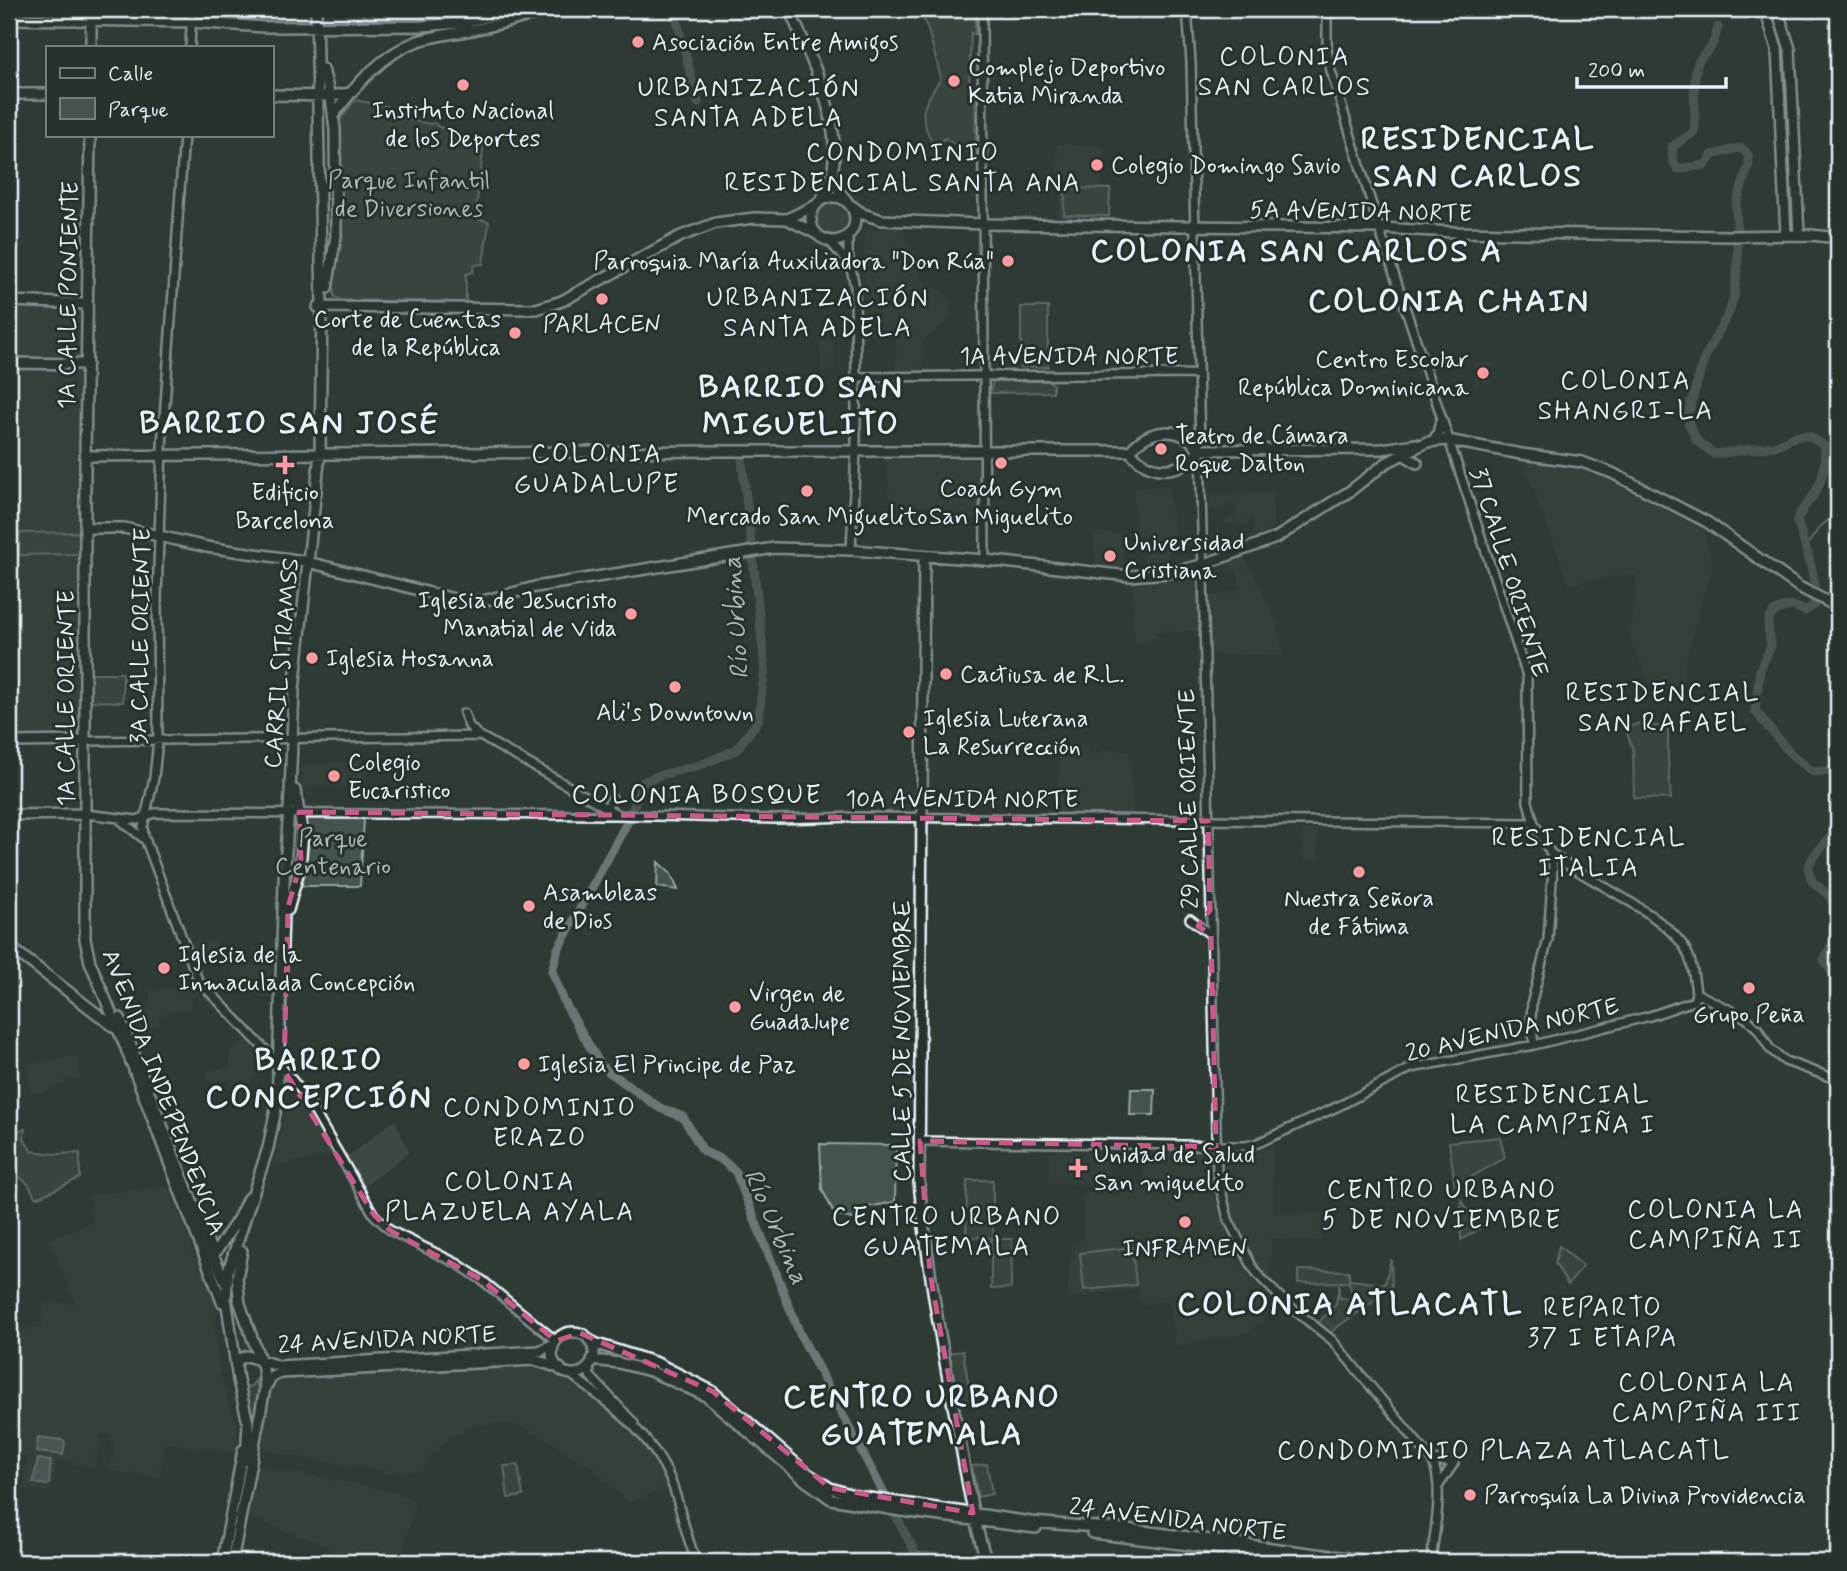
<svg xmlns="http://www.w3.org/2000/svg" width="1847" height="1571" font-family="Mynerve,sans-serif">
<rect width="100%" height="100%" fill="#2e3b35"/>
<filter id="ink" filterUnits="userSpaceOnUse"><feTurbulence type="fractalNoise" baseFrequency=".0143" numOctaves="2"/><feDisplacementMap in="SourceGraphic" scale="14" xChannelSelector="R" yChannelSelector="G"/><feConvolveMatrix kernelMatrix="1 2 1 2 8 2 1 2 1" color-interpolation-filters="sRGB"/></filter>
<g filter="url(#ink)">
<path fill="#3b4843" d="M1057,144L1103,146L1102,187H1114L1109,218L1057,216L1062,189H1057Z
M870,229H902L923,280L944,293L950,301L951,313L948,321L923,341L922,372H896V335L864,334V233Z
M9,302L86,304L85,741H9Z
M820,341H833L834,371L821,372Z
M1475,361L1483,362L1484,365L1485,362L1493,363L1490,385L1481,382L1479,387L1473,386Z
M979,458L980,520L974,519L972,529L939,526L942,505L914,506V509H905V506H895L894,498L889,497L885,459Z
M1527,463L1582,466L1651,497L1699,524L1704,529L1713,564L1688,651L1681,693L1667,692L1657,696L1629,640L1637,575L1587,580L1569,586L1526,468Z
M1168,485L1176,546L1169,548L1170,567L1144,569L1143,551H1149V536H1135V488Z
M1273,491V527L1253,540V518H1246V525L1228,524V518L1236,517V502H1228V507L1210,509V494Z
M1093,532L1122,534L1125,568L1095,563Z
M1243,555L1275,618L1285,656L1208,654L1206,596L1240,590L1237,569L1232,571L1229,560Z
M1196,572L1198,576L1201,631L1156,632V638H1152V642L1134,644L1132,578Z
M1061,747H1089L1090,753H1099V750H1129L1134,814L1061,815L1057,812L1059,752Z
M368,760L366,787H302V765Z
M883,790H920L919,812L882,811Z
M1303,829H1318V860H1302Z
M217,939L219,950L196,960L190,943Z
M233,959L272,964L269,998L256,995L260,987L249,982L250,979H234Z
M191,981L203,993L190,998L194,1006L159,1017L160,1024L135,1034L131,1024L140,1017V1010L150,1005V989L161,990Z
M248,1038L269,1062L247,1085H239L243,1102H229L230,1080L208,1083L206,1071L230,1067V1050Z
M78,1056L80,1079H71L40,1094L29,1091L27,1067L29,1063Z
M293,1106L308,1109L330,1150L329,1157L280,1164L276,1162L275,1157L285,1114L287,1109Z
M395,1120L409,1152L363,1188L347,1157Z
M1273,1145V1212L1322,1213L1321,1241L1270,1239V1281L1255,1265L1236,1228L1226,1232L1238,1258L1272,1309L1250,1332L1177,1347L1168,1300L1142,1305L1138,1288L1067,1299L1070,1254L1083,1239V1196L1097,1190L1143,1184L1142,1149L1201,1152L1208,1155L1216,1201L1224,1227L1235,1222L1226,1198L1223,1173L1226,1157L1259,1152Z
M1049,1151L1108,1153L1107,1185L1048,1183Z
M166,1186L171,1192L192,1244L191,1249L199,1262L219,1311L214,1318L220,1370L219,1377L222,1379L230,1408L238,1423L237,1454L165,1443L159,1476L156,1478L112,1471L110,1469L115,1444L111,1443V1435L101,1434L94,1468L57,1460L51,1492L23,1489L28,1457L9,1453V1377L18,1329L42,1327L43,1303H76L49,1240L92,1222L90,1195Z
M530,1365L544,1368L566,1379L633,1430L651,1455L668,1487L628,1503L594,1469L575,1457L537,1434L518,1426L502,1423L474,1426L451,1437L432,1454L421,1471L385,1474L384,1471L285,1455L259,1448L272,1384L277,1379L341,1374L384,1375Z
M253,1464L396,1492L416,1502L400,1562H350L331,1559L330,1547L245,1516Z"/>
<path fill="#45524e" stroke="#96a2a3" stroke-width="2" d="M364,9H481L501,12L484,16L398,24L380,23L362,15Z
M920,9H965V19L975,15V34L971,33L969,83L975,86L976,156L944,138L936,151C918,113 919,112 941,78L929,33Z
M355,100L387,106L385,115L430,124L434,123L439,127L448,129V138L484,142L475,218L489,222L483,264L474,265L473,272L466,274V302L340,300L334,296V274L342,235L340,120Z
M1065,188L1110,189L1109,216L1064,215Z
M814 219a19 19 0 1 1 38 0a19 19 0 1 1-38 0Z
M1021,307H1048V367H1021Z
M993,381H1050L1053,385V392L990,393Z
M79,532L80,554L19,555V533Z
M90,673H123V702L88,701Z
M1643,722L1652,726H1668V760L1671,799L1634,798L1633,750L1625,728Z
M311,816L364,818L360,886H303L299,884L303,868L306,821Z
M658,862L671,874L678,890L657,887Z
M1131,1089H1155L1154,1115H1130Z
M25,1129L24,1138L31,1151L56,1154L80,1153V1178L39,1197H35L29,1185L20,1177L9,1180V1132Z
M1500,1137L1505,1158L1455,1186L1449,1142Z
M820,1144L896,1145L895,1202L868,1207L863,1221L835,1215L822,1189Z
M967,1180H993V1238L966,1237Z
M1461,1200L1479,1229L1461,1240Z
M991,1239H1012L1011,1288L991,1289Z
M1559,1246L1583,1266L1568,1285L1555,1263Z
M1132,1247L1136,1285L1084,1290L1080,1253Z
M1391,1259L1392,1286C1374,1305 1349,1316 1329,1334L1317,1324L1336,1304L1339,1285V1297L1354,1301L1349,1282L1298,1283V1270L1349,1271V1280L1385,1284Z
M963,1351L971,1400L955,1402L946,1353Z
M256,1380L259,1396L252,1425L243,1385L250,1387Z
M987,1464L992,1494L978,1497L972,1466Z
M518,1465L523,1496L508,1498L504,1466Z"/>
<path fill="#6b7775" stroke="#9da8a9" stroke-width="2" d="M38,1437L63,1440L65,1442L63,1455L36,1452Z
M38,1459L51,1461L49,1484L47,1485L33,1483Z"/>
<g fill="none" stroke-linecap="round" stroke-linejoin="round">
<path stroke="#9da8a9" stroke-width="2" d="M1807,545L1819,528L1838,512"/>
<path stroke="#6b7775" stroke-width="9" d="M674,9L698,103
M1718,27C1716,34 1715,42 1710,48C1705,54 1699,57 1697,65C1691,87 1697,110 1694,132L1672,147L1673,161L1678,169L1705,165L1712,155L1739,148L1744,150L1748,155L1749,164L1736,205L1738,263L1734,296L1729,312L1704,359L1688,414L1689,424L1697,441L1714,454L1775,446L1796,436H1809L1825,446C1825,464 1824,480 1813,496C1807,504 1801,510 1797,520C1805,549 1818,574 1814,605L1805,611L1793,606L1785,607L1775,611L1769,619L1768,627L1771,646L1760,670L1755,711L1791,754L1813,772L1838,770
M742,461L765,668L758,721L736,750L700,765L657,776L643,782L628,821L558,949L552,971L564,1002L601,1066L660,1108L683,1117L703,1151L722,1160L736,1172L800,1334L920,1562
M1838,828L1813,857L1808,868L1812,881L1830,897L1838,912
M1838,932L1824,960L1838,981"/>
<defs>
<path id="minor" d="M982,9L985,560
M1187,9L1191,62L1217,1173L1228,1219L1253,1268L1261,1278L1288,1305L1332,1340L1432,1460C1445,1486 1434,1533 1431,1562
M1327,9V49L1331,71L1379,228L1527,676L1528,802L1534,823L1551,854L1553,867L1548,939L1532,1001L1531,1021L1534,1045
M190,47L192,9
M184,135L162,447L157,599L158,740L154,778L143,827L144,836L198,980L279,1064L304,1094L374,1215L391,1231L458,1264L482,1280L556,1341
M848,235V254L855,287L856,377V451L851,550
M828,240L847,261
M856,377L1198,374
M464,713L469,726L479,736
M85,741L480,736L617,814
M605,811L612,798
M85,814L137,820L154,813L618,815L775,819L858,817L1534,823
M118,818L144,839
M1552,854C1587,881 1665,913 1686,950C1693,963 1694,979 1696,993
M1190,919L1211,935
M1696,993L1746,1018L1758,1029L1770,1049L1785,1061L1838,1080
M920,1141L1246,1146L1258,1143L1341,1105L1411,1068L1534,1045L1650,1016L1694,1001L1696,993
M589,1366L590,1376L634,1423
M569,1373C609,1404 651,1432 671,1481C681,1507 685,1536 697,1562
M1432,1460L1454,1463
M1439,1485L1454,1463"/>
<path id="major" d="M789,9C811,59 858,148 820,201
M1765,9L1777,49L1786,235
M1777,9L1790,49L1799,235
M9,19L192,22L264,27L422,26L460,23L521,9
M91,47V9
M323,69L332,105L335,130L336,236L327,288
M9,94H47
M271,95L330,96L351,93
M334,115C354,86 384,53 418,41C434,36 450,34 466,31C494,26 523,18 550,9
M90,135L85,456V939L90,962L125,1046L222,1302
M832,173L839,191L847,201
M811 219a22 22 0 1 1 44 0a22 22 0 1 1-44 0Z
M852,206L863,214L882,220L983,224L1379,228L1453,232L1731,236L1811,235L1838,238
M787,219L814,206
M9,301L86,304
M318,307L536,309L562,301L681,236L716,223L754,218L787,219L817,234
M9,363L87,364
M1433,441L1438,434L1441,421
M1130,451C1149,428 1181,424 1199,450L1382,449L1416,444
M1403,454L1417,463
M85,456L719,451H1130C1149,476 1182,475 1199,450
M85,528H124L207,547L304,561L462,601H483L535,587L774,548L851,550L985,560L1129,576L1168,573L1202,565L1276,538L1350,491L1386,463L1427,442L1447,440L1521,454L1582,462L1612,473L1707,522L1799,587L1838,607
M924,556L919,1182C927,1264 941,1345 957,1426C966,1472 972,1518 987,1562
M9,742L85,741
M9,815L85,814
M288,910L300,867L303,834L295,790
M9,946L118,1030
M120,1018L207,1240L226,1284
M209,1262L238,1219L248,1198
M240,1304L237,1278L242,1251
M552 1353a21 21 0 1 1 42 0a21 21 0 1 1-42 0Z
M589,1340L597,1344L657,1363L712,1391L808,1474L830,1488L856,1496L1031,1522L1135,1530L1378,1562
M592,1360L619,1363L650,1371L706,1396L806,1481L831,1499L901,1511L1036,1528
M236,1365L239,1359L247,1356L278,1366L539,1351L554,1344
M266,1386L272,1377L280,1373L535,1360L560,1368
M246,1460L248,1423L238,1380L226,1298L228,1271L268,1148L277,1104L284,882L290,793L294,690L320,453L322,306L316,9
M1092,1533L1326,1562
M222,1562L243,1450
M232,1562L265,1388L263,1368L239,1301"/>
</defs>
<use href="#minor" stroke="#e8f1f8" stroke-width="12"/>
<use href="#major" stroke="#e8f1f8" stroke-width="14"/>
<use href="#minor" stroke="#26332d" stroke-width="7"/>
<use href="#major" stroke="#26332d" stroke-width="9"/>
</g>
</g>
<path d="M0 0H1847V1571H0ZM299,812L1208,821L1210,910L1198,926L1211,935L1216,1147L920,1141L930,1273L973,1513L830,1488L712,1391L580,1333L556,1341L482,1280L391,1231L374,1215L284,1070L288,907L301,862Z" fill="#2e3b35" fill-opacity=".55" fill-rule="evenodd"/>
<path fill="none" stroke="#cd598a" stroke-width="5" stroke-dasharray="14 9" stroke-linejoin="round" d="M299,812L1208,821L1210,910L1198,926L1211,935L1216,1147L920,1141L930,1273L973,1513L830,1488L712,1391L580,1333L556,1341L482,1280L391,1231L374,1215L284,1070L288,907L301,862Z"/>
<g fill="#ff9aa2" stroke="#26332d" stroke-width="2.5">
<circle cx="638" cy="42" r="7"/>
<circle cx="954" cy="81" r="7"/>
<circle cx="463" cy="85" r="7"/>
<circle cx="1097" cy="165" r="7"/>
<circle cx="1008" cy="261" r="7"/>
<circle cx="602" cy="299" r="7"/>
<circle cx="515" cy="333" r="7"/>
<circle cx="1483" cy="373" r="7"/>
<circle cx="1161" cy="449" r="7"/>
<circle cx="1001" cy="463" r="7"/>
<path d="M281.5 454.5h7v7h7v7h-7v7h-7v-7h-7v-7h7z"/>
<circle cx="807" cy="491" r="7"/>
<circle cx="1110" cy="556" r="7"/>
<circle cx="631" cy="614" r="7"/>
<circle cx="312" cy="658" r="7"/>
<circle cx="946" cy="674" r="7"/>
<circle cx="675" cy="687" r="7"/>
<circle cx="909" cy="732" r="7"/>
<circle cx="334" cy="776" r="7"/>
<circle cx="1359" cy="872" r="7"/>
<circle cx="529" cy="906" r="7"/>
<circle cx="164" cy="968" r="7"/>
<circle cx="1749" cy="988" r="7"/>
<circle cx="735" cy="1007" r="7"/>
<circle cx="524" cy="1064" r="7"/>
<path d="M1074.5 1157.5h7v7h7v7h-7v7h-7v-7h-7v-7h7z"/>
<circle cx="1185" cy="1222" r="7"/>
<circle cx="1470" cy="1495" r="7"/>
</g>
<g text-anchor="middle" stroke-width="6" stroke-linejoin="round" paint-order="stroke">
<g font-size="24" fill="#e8f1f8" stroke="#26332d" text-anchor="start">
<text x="652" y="50">Asociación Entre Amigos</text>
<text x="968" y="75">Complejo Deportivo<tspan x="968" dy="28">Katia Miranda</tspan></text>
<text x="463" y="118" text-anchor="middle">Instituto Nacional<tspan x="463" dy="28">de los Deportes</tspan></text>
<text x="1111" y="173">Colegio Domingo Savio</text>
<text x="994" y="269" text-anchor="end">Parroquia María Auxiliadora "Don Rúa"</text>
<text x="501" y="327" text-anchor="end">Corte de Cuentas<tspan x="501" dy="28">de la República</tspan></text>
<text x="602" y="332" text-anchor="middle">PARLACEN</text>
<text x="1469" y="367" text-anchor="end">Centro Escolar<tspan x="1469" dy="28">República Dominicana</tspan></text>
<text x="1175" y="443">Teatro de Cámara<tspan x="1175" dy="28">Roque Dalton</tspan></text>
<text x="1001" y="496" text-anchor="middle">Coach Gym<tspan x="1001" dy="28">San Miguelito</tspan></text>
<text x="285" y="500" text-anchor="middle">Edificio<tspan x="285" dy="28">Barcelona</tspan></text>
<text x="807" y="524" text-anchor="middle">Mercado San Miguelito</text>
<text x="1124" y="550">Universidad<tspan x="1124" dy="28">Cristiana</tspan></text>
<text x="617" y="608" text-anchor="end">Iglesia de Jesucristo<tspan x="617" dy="28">Manatial de Vida</tspan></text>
<text x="326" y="666">Iglesia Hosanna</text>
<text x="960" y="682">Cactiusa de R.L.</text>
<text x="675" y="720" text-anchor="middle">Ali's Downtown</text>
<text x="923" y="726">Iglesia Luterana<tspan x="923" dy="28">La Resurrección</tspan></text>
<text x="348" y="770">Colegio<tspan x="348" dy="28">Eucaristico</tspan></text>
<text x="543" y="900">Asambleas<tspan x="543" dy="28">de Dios</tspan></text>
<text x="1359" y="906" text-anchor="middle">Nuestra Señora<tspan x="1359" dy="28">de Fátima</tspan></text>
<text x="178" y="962">Iglesia de la<tspan x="178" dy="28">Inmaculada Concepción</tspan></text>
<text x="749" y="1001">Virgen de<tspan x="749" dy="28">Guadalupe</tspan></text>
<text x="1749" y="1022" text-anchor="middle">Grupo Peña</text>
<text x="538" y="1072">Iglesia El Principe de Paz</text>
<text x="1094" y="1162">Unidad de Salud<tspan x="1094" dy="28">San miguelito</tspan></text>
<text x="1185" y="1256" text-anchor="middle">INFRAMEN</text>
<text x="1484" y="1503">Parroquía La Divina Providencia</text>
</g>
<g font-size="24" fill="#afb9bc" stroke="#26332d">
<text x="409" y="188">Parque Infantil<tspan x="409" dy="28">de Diversiones</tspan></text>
<text x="333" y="846">Parque<tspan x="333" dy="28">Centenario</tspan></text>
</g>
<g font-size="24" fill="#e8f1f8" stroke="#26332d">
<text transform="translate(1361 211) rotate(1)" y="8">5A AVENIDA NORTE</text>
<text transform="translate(68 295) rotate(-89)" y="8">1A CALLE PONIENTE</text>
<text x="1069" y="364">1A AVENIDA NORTE</text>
<text transform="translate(1510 572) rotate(73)" y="8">37 CALLE ORIENTE</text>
<text transform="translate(140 636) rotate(-89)" y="8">3A CALLE ORIENTE</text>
<text transform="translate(281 663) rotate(-85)" y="8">CARRIL SITRAMSS</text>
<text transform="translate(66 698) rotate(-90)" y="8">1A CALLE ORIENTE</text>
<text x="962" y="807">10A AVENIDA NORTE</text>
<text transform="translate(1188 799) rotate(-91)" y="8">29 CALLE ORIENTE</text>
<text transform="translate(1512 1029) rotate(-13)" y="8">20 AVENIDA NORTE</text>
<text transform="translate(902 1041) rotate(-90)" y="8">CALLE 5 DE NOVIEMBRE</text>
<text transform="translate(164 1092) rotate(69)" y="8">AVENIDA INDEPENDENCIA</text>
<text transform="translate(387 1339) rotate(-3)" y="8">24 AVENIDA NORTE</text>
<text transform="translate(1178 1519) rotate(7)" y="8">24 AVENIDA NORTE</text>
</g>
<g font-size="26" letter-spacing="2" fill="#e8f1f8" stroke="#26332d">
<text x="1285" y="65">COLONIA<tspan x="1285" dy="30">SAN CARLOS</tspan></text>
<text x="749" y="96">URBANIZACIÓN<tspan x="749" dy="30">SANTA ADELA</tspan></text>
<text x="903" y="161">CONDOMINIO<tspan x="903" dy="30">RESIDENCIAL SANTA ANA</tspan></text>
<text x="818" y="306">URBANIZACIÓN<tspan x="818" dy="30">SANTA ADELA</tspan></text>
<text x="1626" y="389">COLONIA<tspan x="1626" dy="30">SHANGRI-LA</tspan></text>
<text x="597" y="462">COLONIA<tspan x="597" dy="30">GUADALUPE</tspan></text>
<text x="1663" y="701">RESIDENCIAL<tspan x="1663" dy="30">SAN RAFAEL</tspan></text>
<text x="697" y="803">COLONIA BOSQUE</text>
<text x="1589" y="846">RESIDENCIAL<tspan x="1589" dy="30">ITALIA</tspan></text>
<text x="1553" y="1103">RESIDENCIAL<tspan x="1553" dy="30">LA CAMPIÑA I</tspan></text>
<text x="540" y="1116">CONDOMINIO<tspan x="540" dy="30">ERAZO</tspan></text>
<text x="510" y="1190">COLONIA<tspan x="510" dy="30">PLAZUELA AYALA</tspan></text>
<text x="1442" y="1198">CENTRO URBANO<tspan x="1442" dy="30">5 DE NOVIEMBRE</tspan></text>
<text x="1716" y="1218">COLONIA LA<tspan x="1716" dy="30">CAMPIÑA II</tspan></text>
<text x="947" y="1225">CENTRO URBANO<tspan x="947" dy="30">GUATEMALA</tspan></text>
<text x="1603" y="1316">REPARTO<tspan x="1603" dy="30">37 I ETAPA</tspan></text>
<text x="1707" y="1391">COLONIA LA<tspan x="1707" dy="30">CAMPIÑA III</tspan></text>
<text x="1504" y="1459">CONDOMINIO PLAZA ATLACATL</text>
</g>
<g font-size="26" font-style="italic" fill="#b0babd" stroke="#26332d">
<text transform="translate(735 618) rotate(-94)" y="9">Río Urbina</text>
<text transform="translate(777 1226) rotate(66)" y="9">Río Urbina</text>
</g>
<g font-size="32" font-weight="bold" letter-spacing="2" fill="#e8f1f8" stroke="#26332d">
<text x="1478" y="149">RESIDENCIAL<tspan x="1478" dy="37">SAN CARLOS</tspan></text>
<text x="1297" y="261">COLONIA SAN CARLOS A</text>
<text x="1449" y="311">COLONIA CHAIN</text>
<text x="801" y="397">BARRIO SAN<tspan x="801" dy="37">MIGUELITO</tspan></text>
<text x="290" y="433">BARRIO SAN JOSÉ</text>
<text x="319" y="1070">BARRIO<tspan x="319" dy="37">CONCEPCIÓN</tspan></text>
<text x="1350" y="1314">COLONIA ATLACATL</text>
<text x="922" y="1407">CENTRO URBANO<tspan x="922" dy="37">GUATEMALA</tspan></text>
</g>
</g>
<rect width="1847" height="1571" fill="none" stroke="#26332d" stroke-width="35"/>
<rect x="18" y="18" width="1812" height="1536" fill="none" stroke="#e8f1f8" stroke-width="2.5" filter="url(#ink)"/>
<rect x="46" y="46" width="228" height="91" fill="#26332d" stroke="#747f7e" stroke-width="2"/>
<rect x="60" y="68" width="35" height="10" fill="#26332d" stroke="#747f7e" stroke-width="2"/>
<text x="108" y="80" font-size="21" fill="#e8f1f8">Calle</text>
<rect x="60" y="98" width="35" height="21" fill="#45524e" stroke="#747f7e" stroke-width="2"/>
<text x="108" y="116" font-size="21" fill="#e8f1f8">Parque</text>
<path d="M1577 77v10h149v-10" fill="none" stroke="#e8f1f8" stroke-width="3.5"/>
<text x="1588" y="77" font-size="21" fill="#e8f1f8" stroke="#26332d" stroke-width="5" paint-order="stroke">200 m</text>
</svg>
